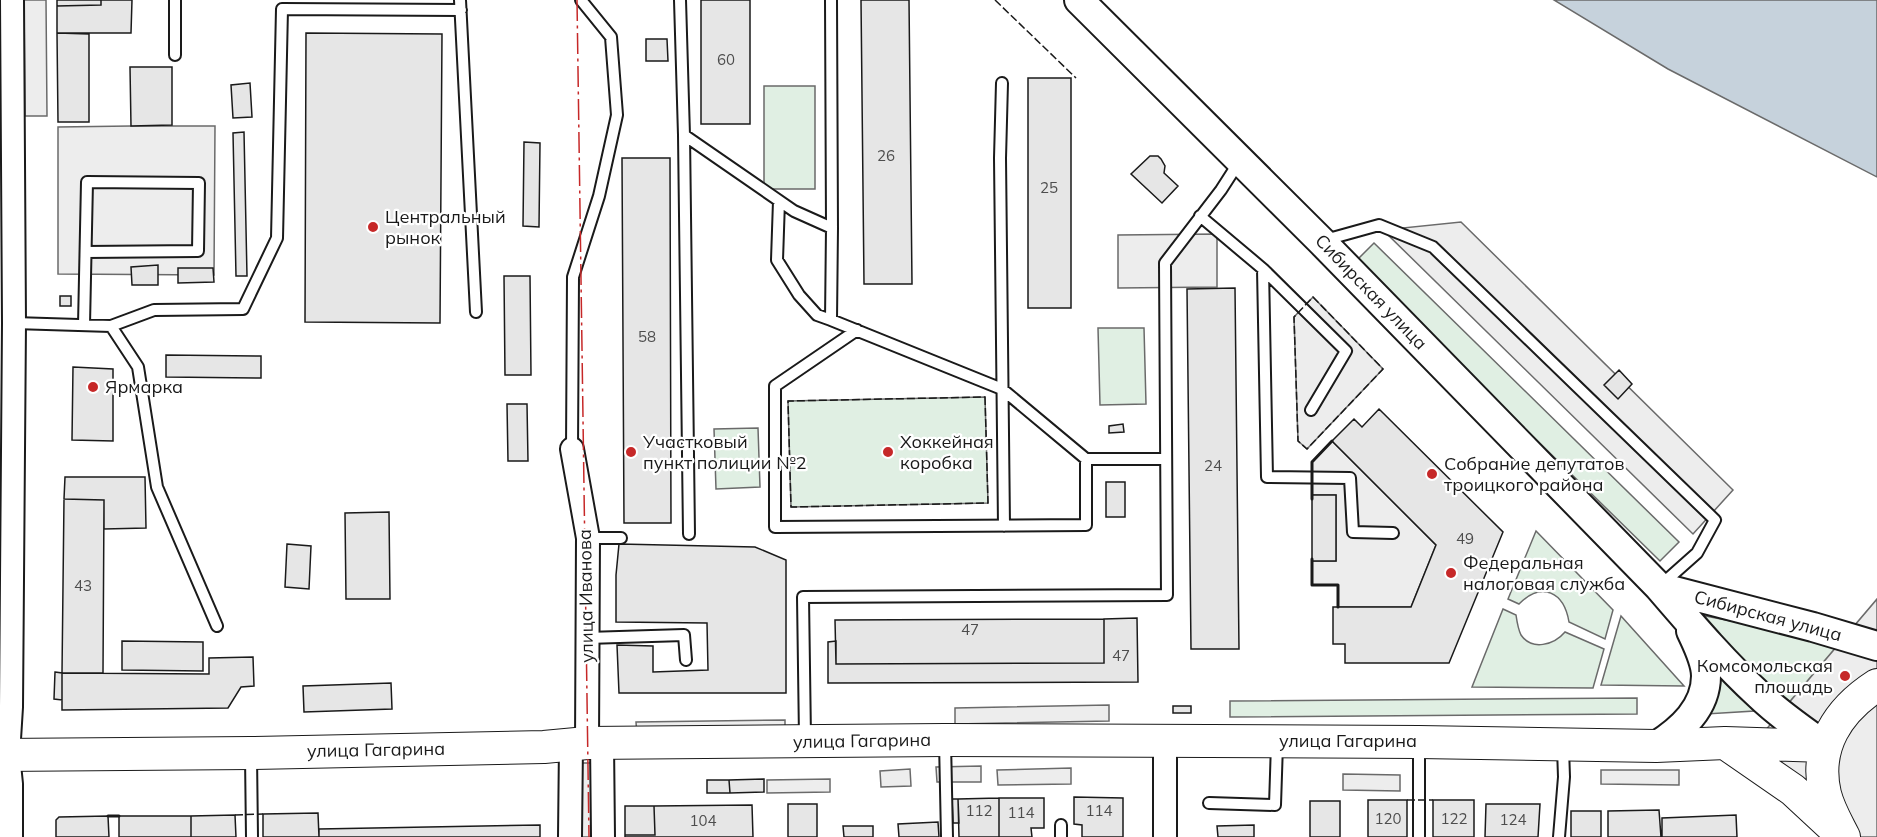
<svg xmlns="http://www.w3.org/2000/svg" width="1877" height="837" font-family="Mulish,sans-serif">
<rect width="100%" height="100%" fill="#fff"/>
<path fill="#e0efe3" stroke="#6a6a6a" stroke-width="1.5" d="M764,86H815V189H764Z
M1374,243L1679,542L1660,561L1355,262Z
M1098,328H1144L1146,404L1100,405Z
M985,397L988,503L791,507L788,401Z
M758,428L760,487L716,489L714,429Z
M1536,531L1613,610L1605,639L1569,622C1564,592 1542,581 1519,604L1508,599Z
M1503,609L1516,615C1517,622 1518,629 1521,635C1532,651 1554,645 1565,632L1604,649L1593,688L1472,687Z
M1690,613L1875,649L1797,721Z
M1621,616L1684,686L1601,685Z
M1718,671L1754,711L1706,714Z
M1637,698V714L1230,717V701Z"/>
<path fill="#ededed" stroke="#6a6a6a" stroke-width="1.5" d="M24,0H46L47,116H25Z
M131,126H215L214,275L58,274V127Z
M1461,222L1733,490L1693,534L1383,230Z
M1217,234V287L1118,288V235Z
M1313,297L1383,369L1307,449L1298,441L1294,317Z
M1332,441L1436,545L1411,607H1338V585H1312V561H1336V495H1312V462Z
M1877,599V837H1852L1747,752Z
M1109,705V721L955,724V708Z
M785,720V733L637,736L636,722Z
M580,763H595V837H580Z
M981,766V782H937L936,767Z
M1071,768V784L998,785L997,770Z
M910,769L911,786L881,787L880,771Z
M1601,770H1679V785L1601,784Z
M1343,774L1400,775V791L1343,790Z
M830,779V792L767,793V780Z"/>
<path fill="#c6d2dc" stroke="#6a6a6a" stroke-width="1.5" d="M1554,0H1877V177L1668,69Z"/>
<path fill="#e6e6e6" stroke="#1a1a1a" stroke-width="1.5" d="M57,0H101V5L57,6Z
M101,0H132L131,33H57V6L101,5Z
M701,0H750V124H701Z
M861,0H909L912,284H864Z
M57,33L89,34V122H58Z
M306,33L442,34L440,323L305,322Z
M646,39H667L668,61H646Z
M130,67H172V125L131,126Z
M1028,78H1071V308H1028Z
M250,83L252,117L233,118L231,85Z
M244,132L247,276H236L233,133Z
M524,142L540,143L539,227L523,226Z
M1150,156H1158L1161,159L1165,166L1164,173L1178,186L1162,203L1131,174Z
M622,158H670L671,523H624Z
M158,265V285H132L131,267Z
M178,268H213L214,282L178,283Z
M504,276H530L531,375H505Z
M1235,288L1239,649H1191L1187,289Z
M60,296H71V306H60Z
M166,355L261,356V378L166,377Z
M73,367L113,369V441L72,440Z
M1619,370L1632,384L1618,399L1604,385Z
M507,404H527L528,461H508Z
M1379,409L1503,532L1449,663H1345V644H1333V607H1411L1436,545L1332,441L1354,419L1362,427Z
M1123,424L1124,432L1109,433V426Z
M65,477H145L146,528L104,529V500L64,499Z
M1106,482H1125V517H1106Z
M1312,495H1336V561H1312Z
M64,499L104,500L103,673H62Z
M389,512L390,599H346L345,513Z
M287,544L311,546L309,589L285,587Z
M619,544L755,547L786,560V693H619L617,645L653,646V672L708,670L707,623L616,622V575Z
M1137,618L1138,682L828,683V642L836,641V664L1104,663V619Z
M1104,619V663L836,664L835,620Z
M122,641L203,642V671L122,670Z
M253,657L254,686L241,687L228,708L62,710V673L209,674V658Z
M55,672L62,673V700L54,699Z
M391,683L392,709L304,712L303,686Z
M1173,706H1191V713H1173Z
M764,779V792L730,793L729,780Z
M707,780H729L730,793H707Z
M1074,797L1123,798V837H1082V825L1074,824Z
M999,798V837H959L958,799Z
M999,798H1044V828H1031L1032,837H999Z
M952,799H958L959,823H953Z
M1368,800H1407V837H1368Z
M1433,800H1474V837H1433Z
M1310,801H1340V837H1310Z
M788,804H817V837H788Z
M1486,804H1540L1538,837H1485Z
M752,805L753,837H625V835H655L654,806Z
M625,806H654L655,835H625Z
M1659,810L1661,837H1608V811Z
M1571,811H1601V837H1571Z
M318,813L319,837H263V814Z
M235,815L236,837H191V816Z
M1736,815L1737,837H1662V818Z
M108,816L109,837H56V820L59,817Z
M119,816H191V837H119Z
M938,822L939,837H899L898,824Z
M540,825V837H319V829Z
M1254,825V837H1218L1217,826Z
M843,826H873V837H844Z"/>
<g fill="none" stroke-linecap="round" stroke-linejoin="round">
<defs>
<path id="service" d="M175,0V55
M460,0L476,312
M680,0L684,135L689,534
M831,0L832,228
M1002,83L1000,158L1004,526
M684,135L794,211L832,228L831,320L1002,389L1086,459H1165
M779,201L777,260L799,295L817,315L831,320
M1200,216L1263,269L1267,477L1350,478L1353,532L1393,533
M1325,240L1379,225L1433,247L1715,520L1697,553L1661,585
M1263,269L1346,351L1311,410
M14,323L111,326L154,310L243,309L277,238L282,9L461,10
M84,325L87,182L199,183L198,251L86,252
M111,326L138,367L157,487L217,626
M857,330L775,386V527L1086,525V459
M572,449L573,277L599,196L617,115L611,37L581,0
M588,538H621
M587,638L684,635L686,660
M805,738L803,597L1167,595L1165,263L1221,190L1239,162
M945,741L947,837
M251,756L252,837
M1209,803L1275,805L1277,744
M1061,825V837
M1419,837V745
M1559,837L1564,777L1563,748"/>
<path id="minor" d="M572,449L588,538L587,743
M1165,741V837
M602,743L603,837
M11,837V784L8,755L11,707L14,323L12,0
M570,837L571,744"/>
<path id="tertiary" d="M1079,0L1321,241L1659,587C1690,623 1724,663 1759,695C1779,714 1802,730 1825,746
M1659,587L1813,627L1877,646
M1656,746C1681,730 1706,708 1706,676C1706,661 1697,644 1691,631"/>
<path id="secondary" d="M1725,743L1793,790L1835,829
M0,755L251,753L544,747L587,743L945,740L1209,741L1419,742L1656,746L1725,743L1825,746
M1844,837C1837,823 1829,810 1825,794C1814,747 1838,710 1877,685"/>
</defs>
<use href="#service" stroke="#1a1a1a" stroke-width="14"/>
<use href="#minor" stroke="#1a1a1a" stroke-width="26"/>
<use href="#tertiary" stroke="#1a1a1a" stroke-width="32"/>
<use href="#secondary" stroke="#1a1a1a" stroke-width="34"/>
<use href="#service" stroke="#fff" stroke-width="10"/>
<use href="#minor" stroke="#fff" stroke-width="22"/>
<use href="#tertiary" stroke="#fff" stroke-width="28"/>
<use href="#secondary" stroke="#fff" stroke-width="32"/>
<path stroke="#1a1a1a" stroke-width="1.5" stroke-dasharray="8 3" stroke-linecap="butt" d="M995,0L1076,78
M1313,297L1383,369L1307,449L1298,441L1294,317Z
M985,397L988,503L791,507L788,401Z
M1407,800H1433
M235,815L263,814"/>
<path stroke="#1a1a1a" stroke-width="3" d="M1312,499V462L1332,441
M1312,559V585H1338V607
M108,816H119"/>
<path stroke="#c62828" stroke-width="1.5" stroke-dasharray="21 4.5 3 4.5" stroke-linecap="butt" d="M577,0L589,837"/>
</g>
<g fill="#c62828" stroke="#fff" stroke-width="2">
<circle cx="373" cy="227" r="6"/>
<circle cx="93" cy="387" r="6"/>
<circle cx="631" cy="452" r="6"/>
<circle cx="888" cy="452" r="6"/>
<circle cx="1432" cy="474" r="6"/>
<circle cx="1451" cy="573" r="6"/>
<circle cx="1845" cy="676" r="6"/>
</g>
<g text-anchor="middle" stroke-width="4.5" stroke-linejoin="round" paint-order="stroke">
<g font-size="15" fill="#4d4d4d">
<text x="726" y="65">60</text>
<text x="886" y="161">26</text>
<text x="1049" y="193">25</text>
<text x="647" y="342">58</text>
<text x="1213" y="471">24</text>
<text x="1465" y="544">49</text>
<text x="83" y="591">43</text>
<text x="970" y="635">47</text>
<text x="1121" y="661">47</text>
<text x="979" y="816">112</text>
<text x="1099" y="816">114</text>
<text x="1021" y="818">114</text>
<text x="1388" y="824">120</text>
<text x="1454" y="824">122</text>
<text x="1513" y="825">124</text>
<text x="703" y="826">104</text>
</g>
<g font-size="18" fill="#1a1a1a" stroke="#fff" text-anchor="start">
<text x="385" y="223">Центральный<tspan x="385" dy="21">рынок</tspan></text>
<text x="105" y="393">Ярмарка</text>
<text x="643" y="448">Участковый<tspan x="643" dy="21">пункт полиции №2</tspan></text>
<text x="900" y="448">Хоккейная<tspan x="900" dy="21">коробка</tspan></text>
<text x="1444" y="470">Собрание депутатов<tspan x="1444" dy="21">троицкого района</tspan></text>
<text x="1463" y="569">Федеральная<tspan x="1463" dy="21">налоговая служба</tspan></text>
<text x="1833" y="672" text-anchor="end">Комсомольская<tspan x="1833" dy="21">площадь</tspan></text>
</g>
<g font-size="18" fill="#1a1a1a" stroke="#fff">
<text transform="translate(1371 292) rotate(46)" y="6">Сибирская улица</text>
<text transform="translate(586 596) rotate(-91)" y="6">улица Иванова</text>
<text transform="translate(1768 616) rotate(15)" y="6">Сибирская улица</text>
<text transform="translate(862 741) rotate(-1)" y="6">улица Гагарина</text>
<text x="1348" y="747">улица Гагарина</text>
<text transform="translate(376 750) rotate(-1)" y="6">улица Гагарина</text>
</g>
</g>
</svg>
